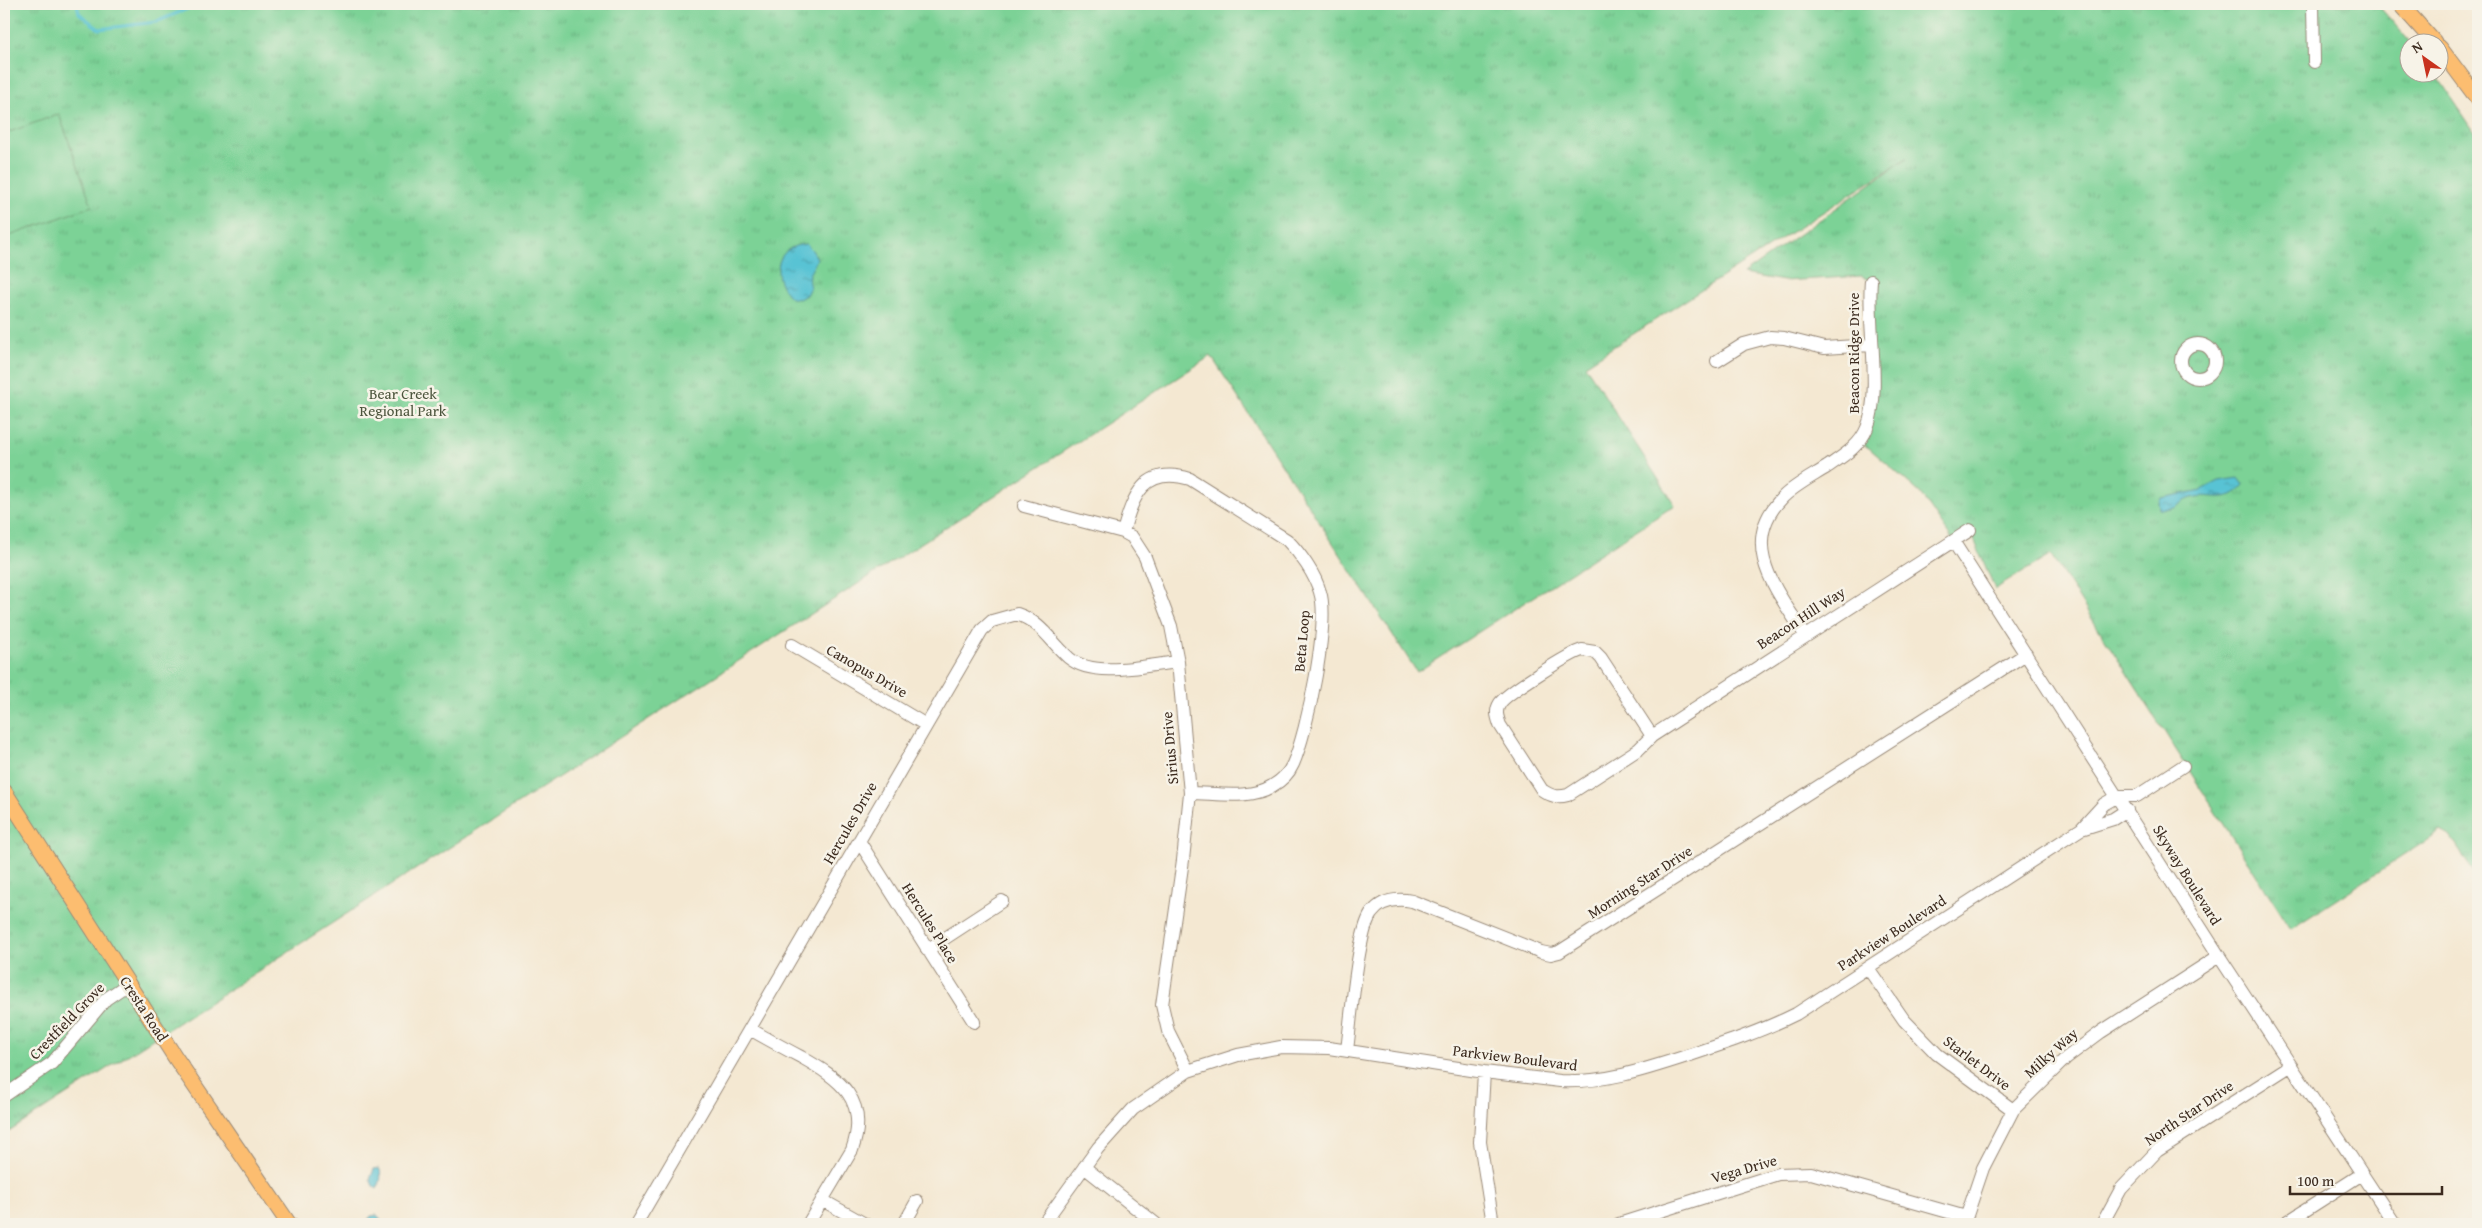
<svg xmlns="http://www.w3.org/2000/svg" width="2482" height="1228" font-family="'Gentium Book Plus',serif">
<defs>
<pattern id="grass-tufts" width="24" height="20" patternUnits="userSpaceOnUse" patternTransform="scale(1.25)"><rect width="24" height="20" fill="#7bd296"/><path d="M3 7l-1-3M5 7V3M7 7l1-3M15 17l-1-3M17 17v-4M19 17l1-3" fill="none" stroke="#6bb481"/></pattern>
<pattern id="water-ripples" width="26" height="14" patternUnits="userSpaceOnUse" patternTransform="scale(1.25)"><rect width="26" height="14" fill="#59c3d4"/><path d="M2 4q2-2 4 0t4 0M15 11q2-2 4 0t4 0" fill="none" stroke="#4b9fab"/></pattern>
</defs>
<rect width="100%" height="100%" fill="#f7f3e8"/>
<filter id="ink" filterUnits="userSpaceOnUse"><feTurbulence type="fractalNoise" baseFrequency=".02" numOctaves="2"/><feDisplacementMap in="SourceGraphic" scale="10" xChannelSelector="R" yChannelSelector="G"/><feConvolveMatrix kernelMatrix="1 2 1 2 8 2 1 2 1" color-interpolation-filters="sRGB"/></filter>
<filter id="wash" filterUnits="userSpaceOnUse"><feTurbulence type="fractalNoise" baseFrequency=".0096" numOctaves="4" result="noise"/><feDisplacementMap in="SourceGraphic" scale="20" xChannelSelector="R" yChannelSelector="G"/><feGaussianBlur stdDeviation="1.12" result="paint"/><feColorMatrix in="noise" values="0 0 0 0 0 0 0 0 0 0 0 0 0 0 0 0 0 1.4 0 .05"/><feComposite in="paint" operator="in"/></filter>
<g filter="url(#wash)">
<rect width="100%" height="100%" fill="#f4e8d2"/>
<path fill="url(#grass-tufts)" stroke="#5b7e5a" d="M4,4H2377L2410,42V72L2435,73L2478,137V879L2450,836L2441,831L2291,929L2051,555L1995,589L1970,530L1953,541L1920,493L1869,448L1859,442L1866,430L1871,281L1862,276L1784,281L1743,274L1907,158L1585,365L1675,505L1417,672L1211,356L4,1135Z"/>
<path fill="#7bd296" stroke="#5b7e5a" d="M59,114L92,206L4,238V134Z"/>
<path fill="url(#water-ripples)" stroke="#4a7679" d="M806,244L812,250L817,258C814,270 805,273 810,287L806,295L799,299L791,298C770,278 774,246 806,244Z
M2239,478L2244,485C2226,506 2213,492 2192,498C2178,502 2178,512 2160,509L2159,502L2161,498L2202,490L2219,481Z
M379,1168C382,1173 381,1183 377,1189L373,1186L370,1179L374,1169Z
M377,1215L385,1224H365L371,1216Z"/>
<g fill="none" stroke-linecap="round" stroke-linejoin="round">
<path stroke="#59c3d4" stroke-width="3" d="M77,4L79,13L99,29L156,22L199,4
M350,4H361"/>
</g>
</g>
<g filter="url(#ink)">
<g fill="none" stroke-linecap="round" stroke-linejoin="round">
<defs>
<path id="minor" d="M2313,4L2314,62
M2181 361a17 17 0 1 1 34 0a17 17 0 1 1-34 0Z
M1717,361L1744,344L1770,337L1784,338L1824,348L1871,345
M1024,506L1123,532L1132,537L1145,557L1171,626L1178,662L1190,793L1183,860L1162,1005L1168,1031L1188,1071
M1123,532C1133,496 1144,465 1190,479L1287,540C1300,553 1315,574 1320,592C1330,622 1307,733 1293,764C1289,773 1281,781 1272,786C1250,800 1215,793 1190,793
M1953,541L2219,956L2395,1224
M1805,635C1778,592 1736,544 1783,497C1795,485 1813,476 1827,467C1843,456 1860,446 1867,428C1882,392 1867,323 1871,281
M792,645L926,725
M1582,650L1595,652L1601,658L1652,736L1639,749L1568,795C1557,798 1551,796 1542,790L1500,725C1497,716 1495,711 1500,703C1507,693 1569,654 1582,650Z
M1652,736L1970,530
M2082,828L2104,804L2118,796H2137L2183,766
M859,841L974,1022
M927,950L1002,901
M1868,968L1904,1020L1937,1054L2013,1110
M750,1029C767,1039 784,1048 801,1057C840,1079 870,1100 852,1150L808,1224
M1347,1050C1351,1021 1357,935 1371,914C1381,900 1397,898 1412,901L1541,952L1551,954L1559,952L2026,654
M1484,1072L1480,1142L1493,1224
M4,1096L52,1063L106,999L128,984
M1084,1167L1156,1224
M822,1200L865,1224
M636,1224L982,630L992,621L1017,614C1041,622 1051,642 1069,658C1094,679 1148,665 1178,662
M904,1224L917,1201
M1043,1224L1098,1148L1133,1109L1188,1071L1238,1055L1281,1047L1329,1048L1484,1072L1560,1081C1606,1083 1647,1069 1690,1055C1726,1043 1762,1031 1796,1014L2081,829L2113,819L2127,810
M1619,1224L1778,1174L1811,1173L1966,1217
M1964,1224L1983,1168L2013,1110L2066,1058L2101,1032L2219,956
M2102,1224L2121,1189L2157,1151L2290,1066
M2284,1224L2362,1174"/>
<path id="major" d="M2400,4L2434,42
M2440,48L2478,99
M4,791L175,1057L289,1224"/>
</defs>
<use href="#minor" stroke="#988978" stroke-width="14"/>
<use href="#major" stroke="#988978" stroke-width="17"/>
<use href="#minor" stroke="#fff" stroke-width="12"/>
<use href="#major" stroke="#fcbd6f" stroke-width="15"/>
</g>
</g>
<g text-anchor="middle" stroke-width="5" stroke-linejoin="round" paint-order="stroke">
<g font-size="15" fill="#3b2a1e" stroke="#f7f3e8">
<text transform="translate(1854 353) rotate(-90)" y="5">Beacon Ridge Drive</text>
<text transform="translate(1801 618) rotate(-33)" y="5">Beacon Hill Way</text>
<text transform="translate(1302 641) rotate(-85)" y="5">Beta Loop</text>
<text transform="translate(867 671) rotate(30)" y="5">Canopus Drive</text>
<text transform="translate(1170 748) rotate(-95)" y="5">Sirius Drive</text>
<text transform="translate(850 823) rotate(-60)" y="5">Hercules Drive</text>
<text transform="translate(2187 875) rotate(58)" y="5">Skyway Boulevard</text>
<text transform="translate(1640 882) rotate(-33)" y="5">Morning Star Drive</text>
<text transform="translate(930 923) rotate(58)" y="5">Hercules Place</text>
<text transform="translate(1892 933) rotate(-33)" y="5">Parkview Boulevard</text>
<text transform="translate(144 1009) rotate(57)" y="5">Cresta Road</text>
<text transform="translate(67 1021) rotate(-46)" y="5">Crestfield Grove</text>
<text transform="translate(2051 1053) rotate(-42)" y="5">Milky Way</text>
<text transform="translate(1515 1058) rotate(7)" y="5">Parkview Boulevard</text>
<text transform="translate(1977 1063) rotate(37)" y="5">Starlet Drive</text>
<text transform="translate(2189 1113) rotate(-34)" y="5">North Star Drive</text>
<text transform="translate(1744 1169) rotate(-16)" y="5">Vega Drive</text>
</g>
<g font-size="15" fill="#4b543c" stroke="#f7f3e8">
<text x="403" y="399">Bear Creek<tspan x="403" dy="17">Regional Park</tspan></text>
</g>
</g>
<rect width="2482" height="1228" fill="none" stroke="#f7f3e8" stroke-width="20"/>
<g transform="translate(2424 58) rotate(327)"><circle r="24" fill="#f7f3e8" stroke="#aca397"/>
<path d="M0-4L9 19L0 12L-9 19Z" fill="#c8321e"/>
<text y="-8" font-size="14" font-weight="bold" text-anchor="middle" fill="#3b2a1e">N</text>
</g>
<path d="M2290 1186v8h152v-8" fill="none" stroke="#3b2a1e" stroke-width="2.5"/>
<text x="2297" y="1186" font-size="15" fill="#3b2a1e" stroke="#f7f3e8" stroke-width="4" paint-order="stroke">100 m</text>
</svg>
